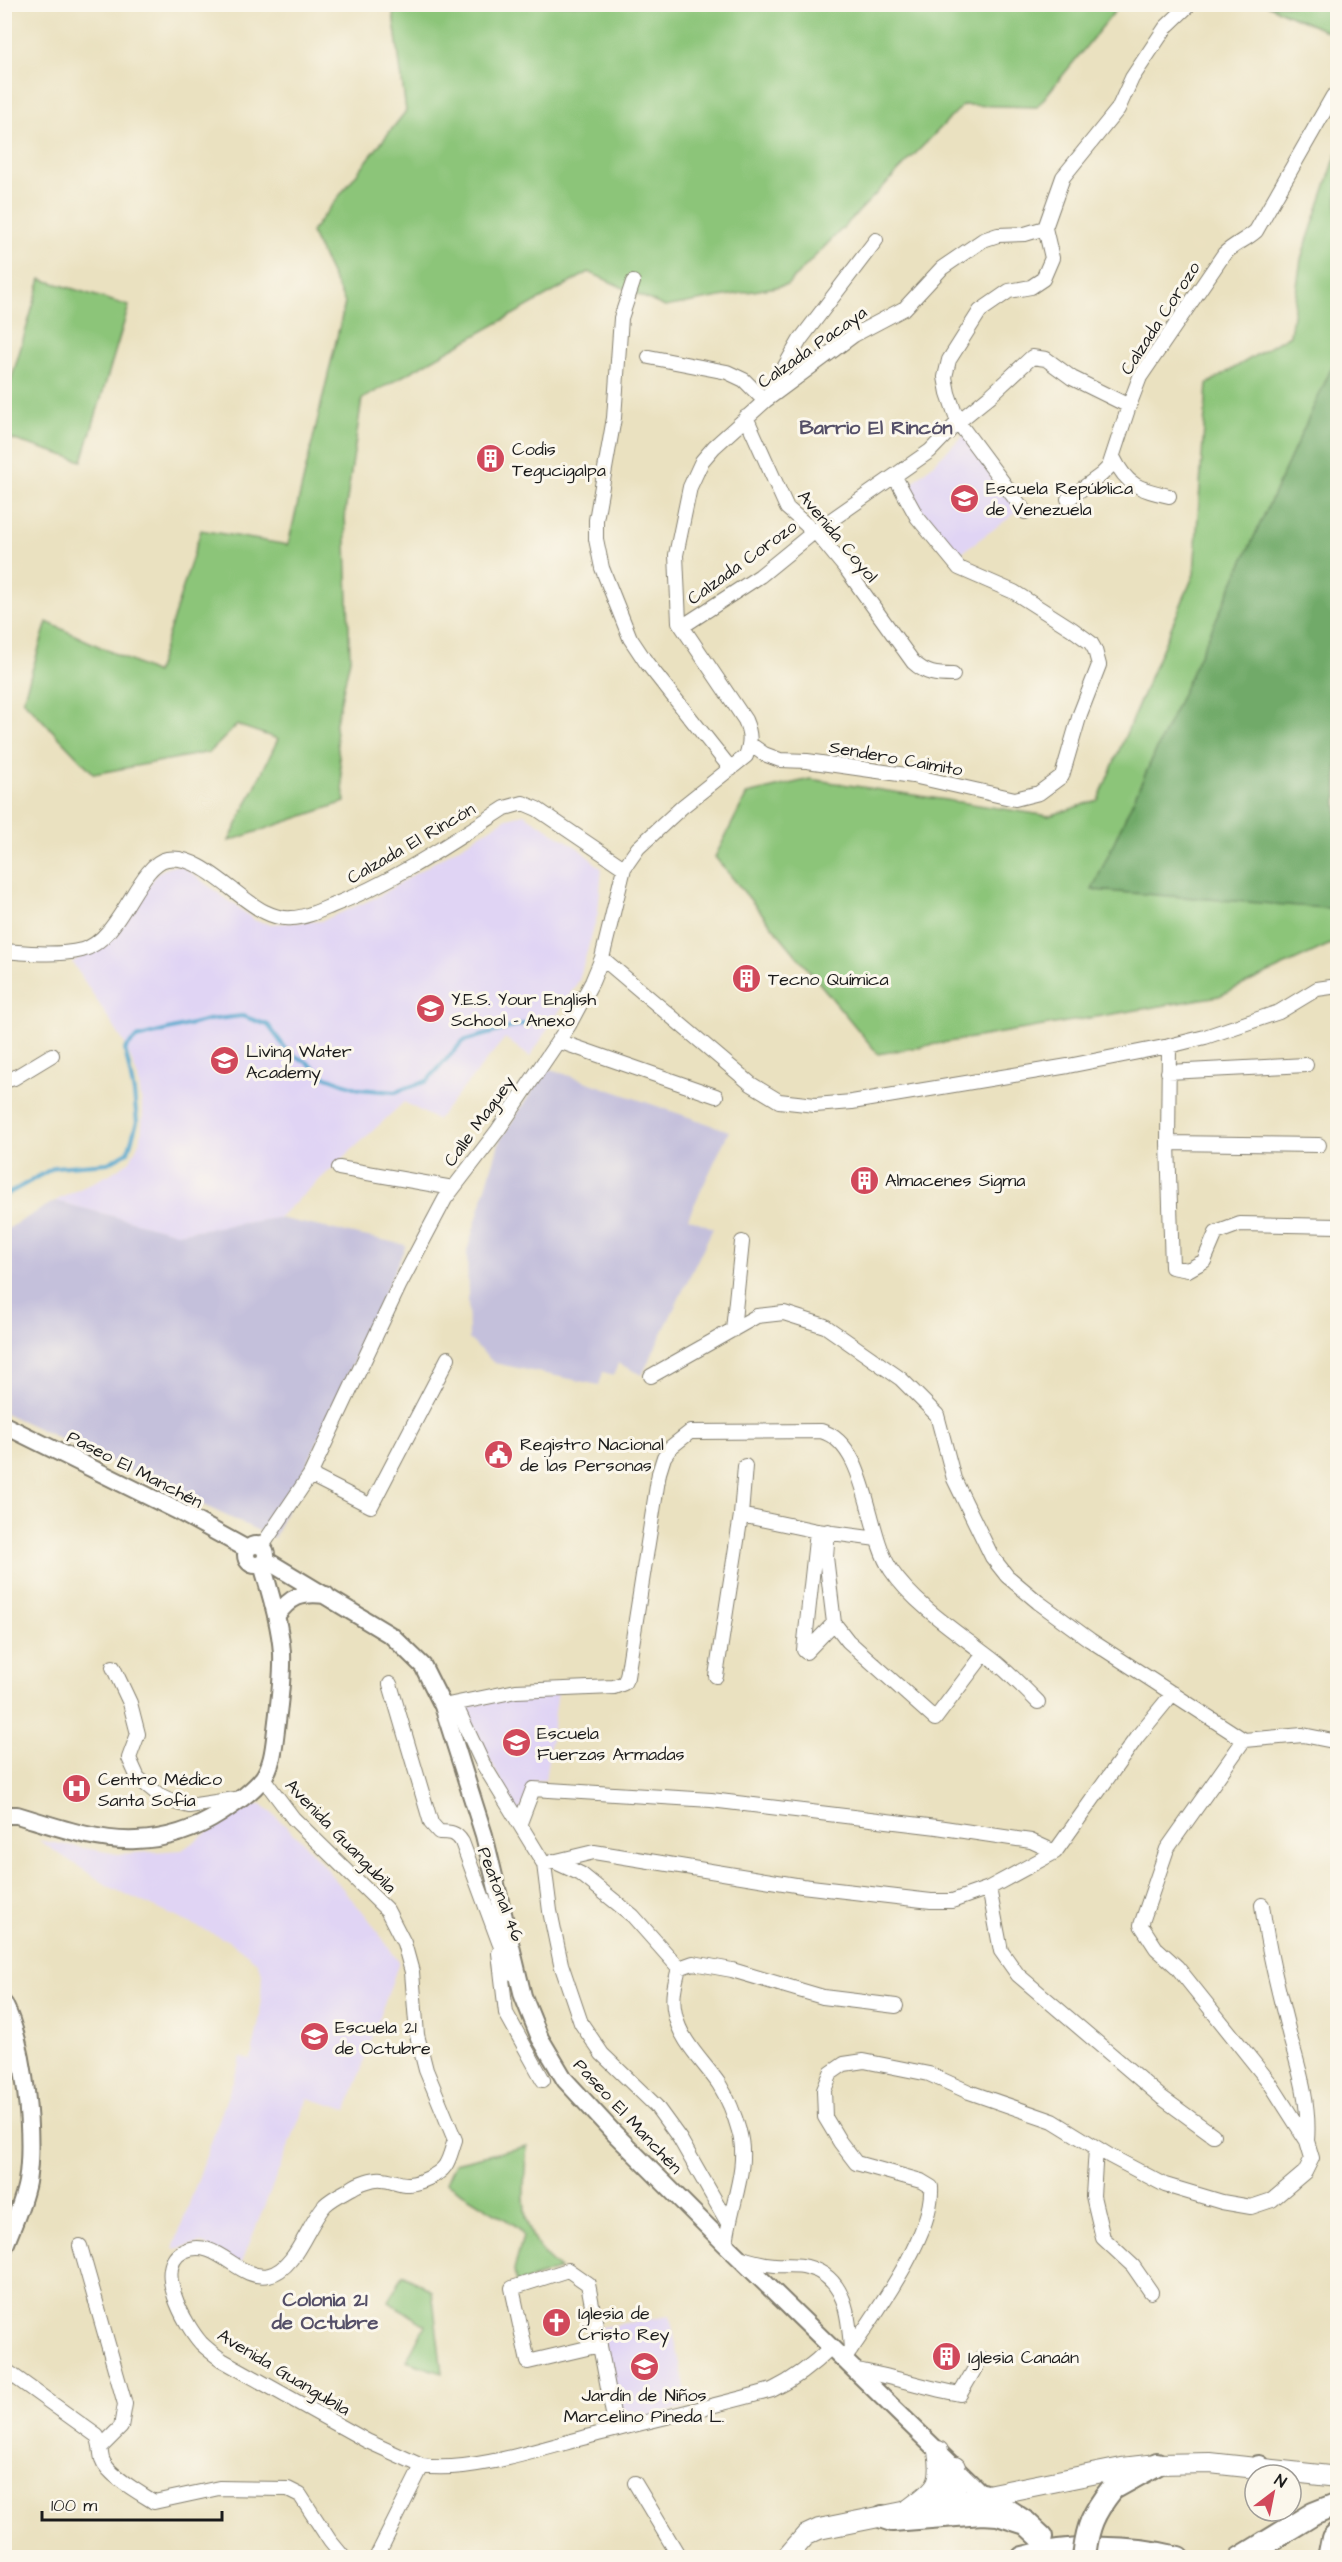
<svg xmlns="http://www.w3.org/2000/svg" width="1342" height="2562" font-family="'Architects Daughter',sans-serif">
<rect width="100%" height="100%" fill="#fbf7ec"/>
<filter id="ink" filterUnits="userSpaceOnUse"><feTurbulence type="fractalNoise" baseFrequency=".0167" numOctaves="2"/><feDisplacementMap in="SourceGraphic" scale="12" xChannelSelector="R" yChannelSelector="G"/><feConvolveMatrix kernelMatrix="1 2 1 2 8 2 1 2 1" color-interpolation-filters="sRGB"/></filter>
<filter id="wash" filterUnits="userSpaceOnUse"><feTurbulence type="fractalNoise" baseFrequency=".008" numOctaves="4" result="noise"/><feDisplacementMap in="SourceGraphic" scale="24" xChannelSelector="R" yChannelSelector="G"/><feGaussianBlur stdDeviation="1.35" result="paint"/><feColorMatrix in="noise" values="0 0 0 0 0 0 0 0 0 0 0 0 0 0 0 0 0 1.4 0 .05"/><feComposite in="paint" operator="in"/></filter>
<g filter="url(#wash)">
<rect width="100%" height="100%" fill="#eae1c0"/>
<path fill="#e0d4f4" d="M967,432L1023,508L955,557L906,489Z
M524,814L578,848L602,869L598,913L579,980L530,1057L505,1038L437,1120L404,1102L278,1218L177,1233L55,1201L110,1174L130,1161L141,1138L143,1112L138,1078L125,1044L72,962L114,938L157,873L170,866H182L256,921L270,924L322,921L377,897L507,818Z
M558,1692L545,1780L533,1781L519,1815L462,1708L511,1697Z
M247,1805H263L302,1841L368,1918L399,1962L347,2110L308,2098L239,2269L202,2243L173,2249L241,2058L251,2059L260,2016L262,1973L257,1962L231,1942L110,1887L38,1840L118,1854L182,1850Z
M670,2316L689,2406L619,2425L601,2327Z"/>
<path fill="#c4c0db" d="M547,1068L729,1131L688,1218L713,1228L642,1375L618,1363L614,1375L603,1372L599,1385L494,1363L469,1339L467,1251L500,1140Z
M55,1201L177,1233L278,1218L406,1245L274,1538L5,1413L4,1231Z"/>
<path fill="#8cc579" stroke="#54704a" stroke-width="1.5" d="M392,5H1120L1037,107L963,105L787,285L665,307L589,272L362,399L345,513L350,659L335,727L345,802L229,841L278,739L237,725L210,752L94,774L23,700L47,622L156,673L201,530L288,545L345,303L311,232L406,111Z
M1267,5H1337V36Z
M1337,153V941L1219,996L878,1054L715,857L747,794L810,779L1049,816L1098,800L1194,574L1207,384L1290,335L1301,259Z
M41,279L129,306L82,461L5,437V401Z
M527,2146C523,2195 516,2236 560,2269L516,2284L514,2270L523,2236L518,2227L446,2183L455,2163Z
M403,2274L432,2291L442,2373L406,2361L425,2325L389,2301Z"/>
<path fill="#71aa69" stroke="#466342" stroke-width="1.5" d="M1337,356V909L1092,890Z"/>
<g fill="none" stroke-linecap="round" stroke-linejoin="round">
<path stroke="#51a6cd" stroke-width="4" d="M4,1196L55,1167L108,1163L128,1152L137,1122L134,1093L125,1049L136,1038L208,1020L242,1016L268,1025L289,1053L307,1062L324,1076L359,1089L395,1092L427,1081L463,1041L541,1019"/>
</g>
</g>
<g filter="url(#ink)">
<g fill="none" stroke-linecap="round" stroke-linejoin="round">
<defs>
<path id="minor" d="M1045,228L1063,177L1118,109L1132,78L1166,27L1190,4
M633,282L621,318L614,418L596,520V539L602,568L630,638L646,662L731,769
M649,357L727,372L744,380L765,401L800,340L876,240
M746,417L787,508L819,536L847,570L913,662C926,674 936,675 953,675
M1113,457C1127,486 1139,489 1169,496
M1068,499L1101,475L1109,467L1129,406
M1025,512L958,422L948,393L945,377L949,360L980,311L1009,291L1031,287L1043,279L1052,258L1045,228
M683,626L760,576L814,532L930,451L958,422L991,395L1032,357L1046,359L1072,378L1129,406L1140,377L1224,254C1234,244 1246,240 1256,231L1333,96
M750,744L764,754L780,760L807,761L913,776L1015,799L1039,793L1062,776L1080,714L1099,665L1095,650L1091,643L1072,629L1014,592L959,568L917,517L895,477
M4,951C29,953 57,956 82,950C121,940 138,864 167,859C200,853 237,899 265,912C273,916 283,919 292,918C304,918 319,911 331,906C393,882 449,844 505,808L523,803L537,809L624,868
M602,958L751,1084L779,1101L815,1105L852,1102L1068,1066L1169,1046L1205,1037L1279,1012L1317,989L1338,986
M558,1041L716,1096
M1169,1046L1168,1143L1172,1267L1188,1270L1204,1261L1216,1233L1240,1224L1338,1226
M1168,1072L1306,1065
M4,1081L14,1078L52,1055
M1168,1143L1319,1145
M339,1168L453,1188
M733,1330L742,1242
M651,1376L757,1316L784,1313L825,1326L901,1379L937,1415L954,1479L992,1557L1007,1576L1038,1602L1090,1640L1244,1740L1303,1735L1338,1742
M310,1475L371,1506L448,1358
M741,1515L817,1531L877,1539
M817,1531L804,1650L806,1652L834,1623
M828,1531L826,1557L834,1623L848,1641L935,1719L984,1654
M262,1546L310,1475L399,1286L445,1199L498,1130L569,1025L592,982L602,958L624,868L638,848L682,807L746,756C751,742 751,734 745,720L679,622L676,555L690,487L702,461L714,447L765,401L854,335L905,308L942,268L983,240L998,235L1025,234L1045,228
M113,1667L130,1703L138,1734L129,1758L138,1778L159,1795L177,1803L189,1806L242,1798
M716,1676L741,1515L745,1466
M390,1684L431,1823L439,1832C450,1832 456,1832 462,1842L499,1942L512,1973
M455,1704L483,1764L544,1864L550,1911L561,1964L581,2023L602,2054L656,2106L680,2139L728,2223
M443,1706L516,1691L614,1687L624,1683L627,1677L659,1473L664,1457L671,1447L690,1432L821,1431C868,1444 866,1533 891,1570C915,1606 964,1637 998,1664C1012,1676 1025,1689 1038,1702
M263,1778L293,1818L387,1910L404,1943L412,1972L417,2035L426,2070L455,2140C452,2148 450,2159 445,2166C439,2175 420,2183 409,2184C400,2185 391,2179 382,2179C374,2178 359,2183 352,2188C343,2193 332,2198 325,2205C307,2225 296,2269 269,2275C238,2282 217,2236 184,2251C152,2266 185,2325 201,2343C207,2349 215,2355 222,2360L367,2441L422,2466C472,2474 552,2445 602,2433C659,2418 716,2406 772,2390C795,2379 813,2365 831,2347
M520,1823L533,1789L711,1800L937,1827L1031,1841L1055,1852
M553,1861L581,1874L633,1916L679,1968C675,1983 671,1998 675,2014C680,2041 704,2062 719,2084C727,2097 735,2116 739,2131C750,2168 729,2207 726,2245
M544,1864L594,1852L802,1886L931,1901H952L989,1888L1055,1852L1137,1737L1173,1693
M989,1888L1001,1951L1018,1975L1161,2097L1213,2135
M1262,1905C1268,1950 1279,1993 1290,2037C1300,2072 1310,2105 1307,2141
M499,1953L506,2013L543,2080
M679,1968L693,1963L732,1970L823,1997L896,2006
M1096,2148L1093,2196L1103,2238L1133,2266L1151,2292
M80,2246L125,2404L121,2427L102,2446
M739,2257C751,2261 762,2264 775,2265C786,2266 797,2264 807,2267C846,2277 849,2316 851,2350
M600,2345L528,2362L512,2288L568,2270L588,2284L616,2429
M844,2360C871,2319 934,2236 931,2187L921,2181L856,2163L840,2142L825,2117L824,2090L831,2073L844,2064L864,2061L929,2074L969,2092L1053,2121L1110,2156L1165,2185L1222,2202L1251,2207L1272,2200L1305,2172L1312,2158L1307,2141L1270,2083L1177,1967L1156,1948L1141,1925L1167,1849L1244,1740
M4,2369L97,2436C101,2444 100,2451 102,2459C107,2475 140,2493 154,2502L219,2488L288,2489L300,2495L330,2541L344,2558
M856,2370C892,2376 925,2388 960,2394L981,2358
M635,2483L680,2558
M376,2558L422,2466"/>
<path id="tertiary" d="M4,1425L176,1510L247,1549
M246 1555a10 10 0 1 1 20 0a10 10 0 1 1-20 0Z
M266,1560L392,1636L423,1666L443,1706L484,1835L523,1996L540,2038L565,2080L612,2131L726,2245L983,2495
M276,1616C291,1596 301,1592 326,1595
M4,1815H17C54,1826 97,1842 136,1840C168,1839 195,1830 221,1813C236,1803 252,1792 263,1778C273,1764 274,1746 276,1730C279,1704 283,1679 282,1653C280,1623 270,1593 262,1564
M4,2004C25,2045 34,2136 27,2182C23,2204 12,2227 4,2248"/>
<path id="secondary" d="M944,2504C955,2491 960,2484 955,2467
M909,2509C935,2490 944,2485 938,2451
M786,2558L806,2535L819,2529L1122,2468L1157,2464L1210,2463L1338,2477"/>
<path id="trunk" d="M1259,2467L1266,2475
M1112,2489L1157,2464
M983,2495L1026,2523L1041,2537
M883,2517L892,2520L982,2513L998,2514L1026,2523
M1023,2558C1069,2545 1133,2546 1178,2558
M1241,2558L1313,2514L1338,2504
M1329,2558L1333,2538L1338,2533"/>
</defs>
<use href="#minor" stroke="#837e6e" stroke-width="16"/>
<use href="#tertiary" stroke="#837e6e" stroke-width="20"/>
<use href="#secondary" stroke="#837e6e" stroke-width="22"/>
<use href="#trunk" stroke="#837e6e" stroke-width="26"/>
<use href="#minor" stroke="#fff" stroke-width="14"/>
<use href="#tertiary" stroke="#fff" stroke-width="16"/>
<use href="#secondary" stroke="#fff" stroke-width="20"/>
<use href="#trunk" stroke="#fff" stroke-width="22"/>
<defs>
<path id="trunk-bridge" d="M1084,2558C1087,2527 1093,2513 1112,2489"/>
</defs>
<use href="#trunk-bridge" stroke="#837e6e" stroke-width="26" stroke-linecap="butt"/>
<use href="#trunk-bridge" stroke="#fff" stroke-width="22"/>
</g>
</g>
<defs>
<symbol id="building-disc" viewBox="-11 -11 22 22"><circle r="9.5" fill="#d1495b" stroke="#fbf7ec"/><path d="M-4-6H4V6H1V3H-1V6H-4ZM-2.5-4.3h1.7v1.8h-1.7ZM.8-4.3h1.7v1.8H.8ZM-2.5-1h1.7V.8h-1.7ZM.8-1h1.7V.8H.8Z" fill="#fff"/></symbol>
<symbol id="school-disc" viewBox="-11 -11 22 22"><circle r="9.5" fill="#d1495b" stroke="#fbf7ec"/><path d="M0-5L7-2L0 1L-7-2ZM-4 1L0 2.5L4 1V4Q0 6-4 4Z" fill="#fff"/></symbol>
<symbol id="civic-disc" viewBox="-11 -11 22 22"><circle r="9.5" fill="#d1495b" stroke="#fbf7ec"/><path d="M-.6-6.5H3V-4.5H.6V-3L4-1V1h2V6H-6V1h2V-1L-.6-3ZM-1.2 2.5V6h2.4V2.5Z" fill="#fff"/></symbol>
<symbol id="hospital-disc" viewBox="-11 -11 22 22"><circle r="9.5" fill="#d1495b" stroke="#fbf7ec"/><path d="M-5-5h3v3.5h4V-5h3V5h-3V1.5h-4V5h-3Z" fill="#fff"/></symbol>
<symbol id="church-disc" viewBox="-11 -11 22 22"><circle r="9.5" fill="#d1495b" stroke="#fbf7ec"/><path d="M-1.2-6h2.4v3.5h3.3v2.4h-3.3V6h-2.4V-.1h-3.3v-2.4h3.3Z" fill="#fff"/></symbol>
</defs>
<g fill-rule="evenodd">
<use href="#building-disc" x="474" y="442" width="33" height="33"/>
<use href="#school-disc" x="948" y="482" width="33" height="33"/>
<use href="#building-disc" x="730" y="962" width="33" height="33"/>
<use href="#school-disc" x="414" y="992" width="33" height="33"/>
<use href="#school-disc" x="208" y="1044" width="33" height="33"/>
<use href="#building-disc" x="848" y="1164" width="33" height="33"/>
<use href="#civic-disc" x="482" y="1438" width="33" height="33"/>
<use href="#school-disc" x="500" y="1726" width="33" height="33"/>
<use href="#hospital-disc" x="60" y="1772" width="33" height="33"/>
<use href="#school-disc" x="298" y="2020" width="33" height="33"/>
<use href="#church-disc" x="540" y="2306" width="33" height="33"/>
<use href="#building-disc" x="930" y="2340" width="33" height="33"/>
<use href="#school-disc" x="628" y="2350" width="33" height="33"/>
</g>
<g text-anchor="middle" stroke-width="6" stroke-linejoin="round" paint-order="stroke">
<g font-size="18" fill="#1c1c1c" stroke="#fbf7ec">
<text transform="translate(1160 318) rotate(-57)" y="6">Calzada Corozo</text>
<text transform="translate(812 347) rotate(-35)" y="6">Calzada Pacaya</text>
<text transform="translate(838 536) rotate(50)" y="6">Avenida Coyol</text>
<text transform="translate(742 562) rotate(-36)" y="6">Calzada Corozo</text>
<text transform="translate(896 758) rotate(10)" y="6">Sendero Caimito</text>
<text transform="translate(411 843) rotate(-30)" y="6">Calzada El Rincón</text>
<text transform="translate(479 1121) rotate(-54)" y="6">Calle Maguey</text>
<text transform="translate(135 1469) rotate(27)" y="6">Paseo El Manchén</text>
<text transform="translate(341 1836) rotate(46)" y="6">Avenida Guangubila</text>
<text transform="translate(501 1894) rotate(69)" y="6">Peatonal 46</text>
<text transform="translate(628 2116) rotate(47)" y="6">Paseo El Manchén</text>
<text transform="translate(284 2372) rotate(31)" y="6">Avenida Guangubila</text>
</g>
<g font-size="18" fill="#1c1c1c" stroke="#fbf7ec" text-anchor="start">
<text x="512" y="455">Codis<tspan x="512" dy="21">Tegucigalpa</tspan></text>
<text x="986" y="494">Escuela República<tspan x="986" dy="21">de Venezuela</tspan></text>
<text x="768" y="985">Tecno Química</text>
<text x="451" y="1005">Y.E.S. Your English<tspan x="451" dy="21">School - Anexo</tspan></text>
<text x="246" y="1057">Living Water<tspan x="246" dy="21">Academy</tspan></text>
<text x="885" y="1186">Almacenes Sigma</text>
<text x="520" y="1450">Registro Nacional<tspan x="520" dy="21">de las Personas</tspan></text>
<text x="537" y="1739">Escuela<tspan x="537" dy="21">Fuerzas Armadas</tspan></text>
<text x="98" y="1785">Centro Médico<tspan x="98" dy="21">Santa Sofía</tspan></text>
<text x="335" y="2033">Escuela 21<tspan x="335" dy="21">de Octubre</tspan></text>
<text x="578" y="2319">Iglesia de<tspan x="578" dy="21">Cristo Rey</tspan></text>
<text x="968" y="2363">Iglesia Canaán</text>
<text x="644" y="2401" text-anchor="middle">Jardín de Niños<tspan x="644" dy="21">Marcelino Pineda L.</tspan></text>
</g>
<g font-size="20" font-weight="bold" fill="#555068" stroke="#fbf7ec">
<text x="876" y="434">Barrio El Rincón</text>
<text x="325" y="2306">Colonia 21<tspan x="325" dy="23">de Octubre</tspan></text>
</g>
</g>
<rect width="1342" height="2562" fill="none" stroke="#fbf7ec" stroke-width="24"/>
<g transform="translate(1273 2493) rotate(32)"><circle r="28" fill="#fbf7ec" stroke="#a29f99" stroke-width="1.5"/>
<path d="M0-4.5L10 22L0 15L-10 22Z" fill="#d1495b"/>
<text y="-9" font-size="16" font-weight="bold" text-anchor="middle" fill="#1c1c1c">N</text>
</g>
<path d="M42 2511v9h180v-9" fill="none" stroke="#1c1c1c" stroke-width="3"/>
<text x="51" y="2511" font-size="18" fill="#1c1c1c" stroke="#fbf7ec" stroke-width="4.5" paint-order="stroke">100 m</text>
</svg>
